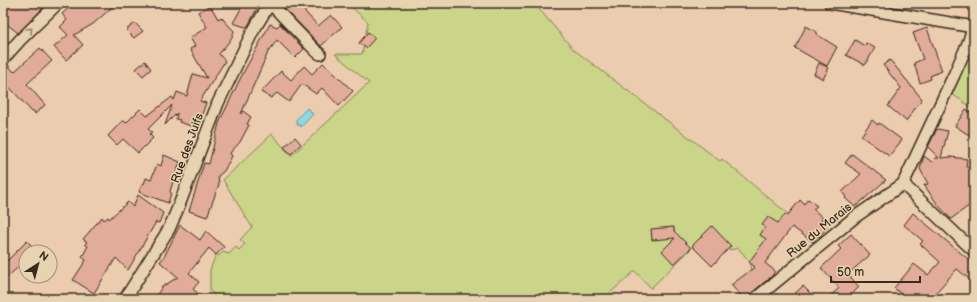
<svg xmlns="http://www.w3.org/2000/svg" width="977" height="302" font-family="'Balsamiq Sans',sans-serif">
<rect width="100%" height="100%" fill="#ebccae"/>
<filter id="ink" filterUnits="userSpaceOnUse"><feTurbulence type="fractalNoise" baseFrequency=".025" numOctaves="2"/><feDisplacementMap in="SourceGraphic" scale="8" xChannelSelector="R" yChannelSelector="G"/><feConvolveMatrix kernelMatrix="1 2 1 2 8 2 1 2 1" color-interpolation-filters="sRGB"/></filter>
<g filter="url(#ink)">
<path fill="#cad589" stroke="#828054" d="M347,3H534L573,49L720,161L722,159L788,214L751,263L770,278L765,282H762L750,271L751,263L738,248L730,250L710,230L651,288L635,271L603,299H219L210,291V270L216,254L219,256L223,252L229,254L236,247L239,250L245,244L240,240L252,227L223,180L272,134L291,156L369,83L335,54H362L363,50L368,22Z
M974,44V109L952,94Z"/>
<path fill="#8adae6" stroke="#6a9496" d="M307,108L313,114L301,127L300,125H297V123L295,121Z"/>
<path fill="#e1ac9a" stroke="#3b2a1e" d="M3,3H48L18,33L3,21V17L7,12L3,9Z
M74,3H117L93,24L74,35L83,45L66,60L54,47L68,35L60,27L67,20L62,14Z
M244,3H260L248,26L245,27L233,23Z
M288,3H297L318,26L331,15L342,27L321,46L283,7Z
M210,5L218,19L221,17L234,31L232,38L219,54L225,61L200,101L206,103L197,128L179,122L180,120L176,119L177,113L165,125L172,105L148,129L152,132L149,134L153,138L138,153L123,139L117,145L108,136L123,120L126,123L140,109L147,116L172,97L174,100L177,92L187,96L193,74L207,78L190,49L195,46L190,38L207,27L198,12Z
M135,23L143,31L134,38L126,30Z
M270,24L277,27L280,24L304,49L295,58L277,40L270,50H269L241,114L243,111L251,117L247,124L249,125L240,142L230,153L232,156L224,171L218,176L219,184L207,217L189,211L204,163L209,164L219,123L242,75Z
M806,26L817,32L816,34L837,47L827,66L795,48Z
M927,28L942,71L930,76L931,79L920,83L914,63L923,59L913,33Z
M368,32L375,38L366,48L359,43Z
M855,40L865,46L866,43L875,48L865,65L846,55Z
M40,48L52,61L27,84L45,105L35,114L34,111L32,112L3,80V66L7,64L14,72Z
M890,60L922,99L906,121L888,106L901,88L883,65Z
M145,61L151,69L143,76L136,69Z
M323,63L353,91L339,106L322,88L316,94L302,84L289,102L277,93L271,98L261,92L281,71L291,80L304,66L312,74Z
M819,63L829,68L823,79L814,74Z
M966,109L974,114V127L969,135L955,126Z
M872,120L878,125L879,123L902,140L889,156L861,136Z
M937,129L948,131L941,158L951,157L967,159L966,167L974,168V202L951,219L938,205L924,185L928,184L920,169L924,156L932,162L936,158H939L928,147Z
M295,137L301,144L291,154L284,147Z
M852,154L886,180L855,207L845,198L846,197L842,192L861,174L845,163Z
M164,155L180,162L170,191L171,193L168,203L139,192L142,184H144L146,178L151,180L157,164L161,166Z
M138,195L163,213L159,223L156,222L128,270L116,258L94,293L73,280L86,260L82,257L88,246L85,244L87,242L83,239L102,217L104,220L108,217L109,219L128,202L133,207Z
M808,199L817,206L813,209L823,218L820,223L827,228L819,237L818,235L813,242L792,227L765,263L775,271L772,276L744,299L731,285L755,267L749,262L766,239L760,235L765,227L762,225L768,217L778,223L785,214L787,216L800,200L804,204Z
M913,213L974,264V283L957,269L930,299H907L894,288L914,264L928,275L940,262L920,244L923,241L904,225Z
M180,225L200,240L206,231L224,247L216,255L209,248L189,273L199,282L193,289L204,299H154L162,287L178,277L160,262L165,255Z
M712,226L731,246L712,266L692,246Z
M674,227V231L691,248L674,264L662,251L675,238L652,240L651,229Z
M851,234L870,255L848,274L859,287L848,298L844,295L840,299H827L839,288L821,268L841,249L838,246Z
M27,241L38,252H26V260L3,281V265Z
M803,286L816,299H789Z"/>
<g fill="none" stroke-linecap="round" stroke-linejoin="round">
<defs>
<path id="street" d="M270,3L316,51L320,54
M830,3L974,27
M3,59L20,40L58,3
M903,184L974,251
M125,299L169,229L178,208L218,103L252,33L270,3
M755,299L855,217L903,184L954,75L969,41L973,27"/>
</defs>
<use href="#street" stroke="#3b2a1e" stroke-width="14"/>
<use href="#street" stroke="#e7d3b1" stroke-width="11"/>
</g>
<defs><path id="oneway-chevron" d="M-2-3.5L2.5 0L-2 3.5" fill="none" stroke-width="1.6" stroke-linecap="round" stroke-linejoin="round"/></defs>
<use stroke="#917e68" href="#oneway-chevron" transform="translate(30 30) rotate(-45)"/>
</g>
<g text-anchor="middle" stroke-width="3" stroke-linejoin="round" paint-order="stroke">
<g font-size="12" fill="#3b2a1e" stroke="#e7d3b1">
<text transform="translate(187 148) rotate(-70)" y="4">Rue des Juifs</text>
<text transform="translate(819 230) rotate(-39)" y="4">Rue du Marais</text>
</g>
</g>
<rect width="977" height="302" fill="none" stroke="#e7d3b1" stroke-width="16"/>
<rect x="8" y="8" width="961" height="286" fill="none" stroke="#3b2a1e" stroke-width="1.5" filter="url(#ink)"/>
<g transform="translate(38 264) rotate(36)"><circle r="19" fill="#e7d3b1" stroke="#a28f76"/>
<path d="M0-3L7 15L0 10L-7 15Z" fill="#3b2a1e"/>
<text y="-6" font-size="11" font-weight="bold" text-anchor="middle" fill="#3b2a1e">N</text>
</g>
<path d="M831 276v6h89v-6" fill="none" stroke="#3b2a1e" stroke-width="2"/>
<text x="837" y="276" font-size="12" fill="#3b2a1e" stroke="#e7d3b1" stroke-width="3" paint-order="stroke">50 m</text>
</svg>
